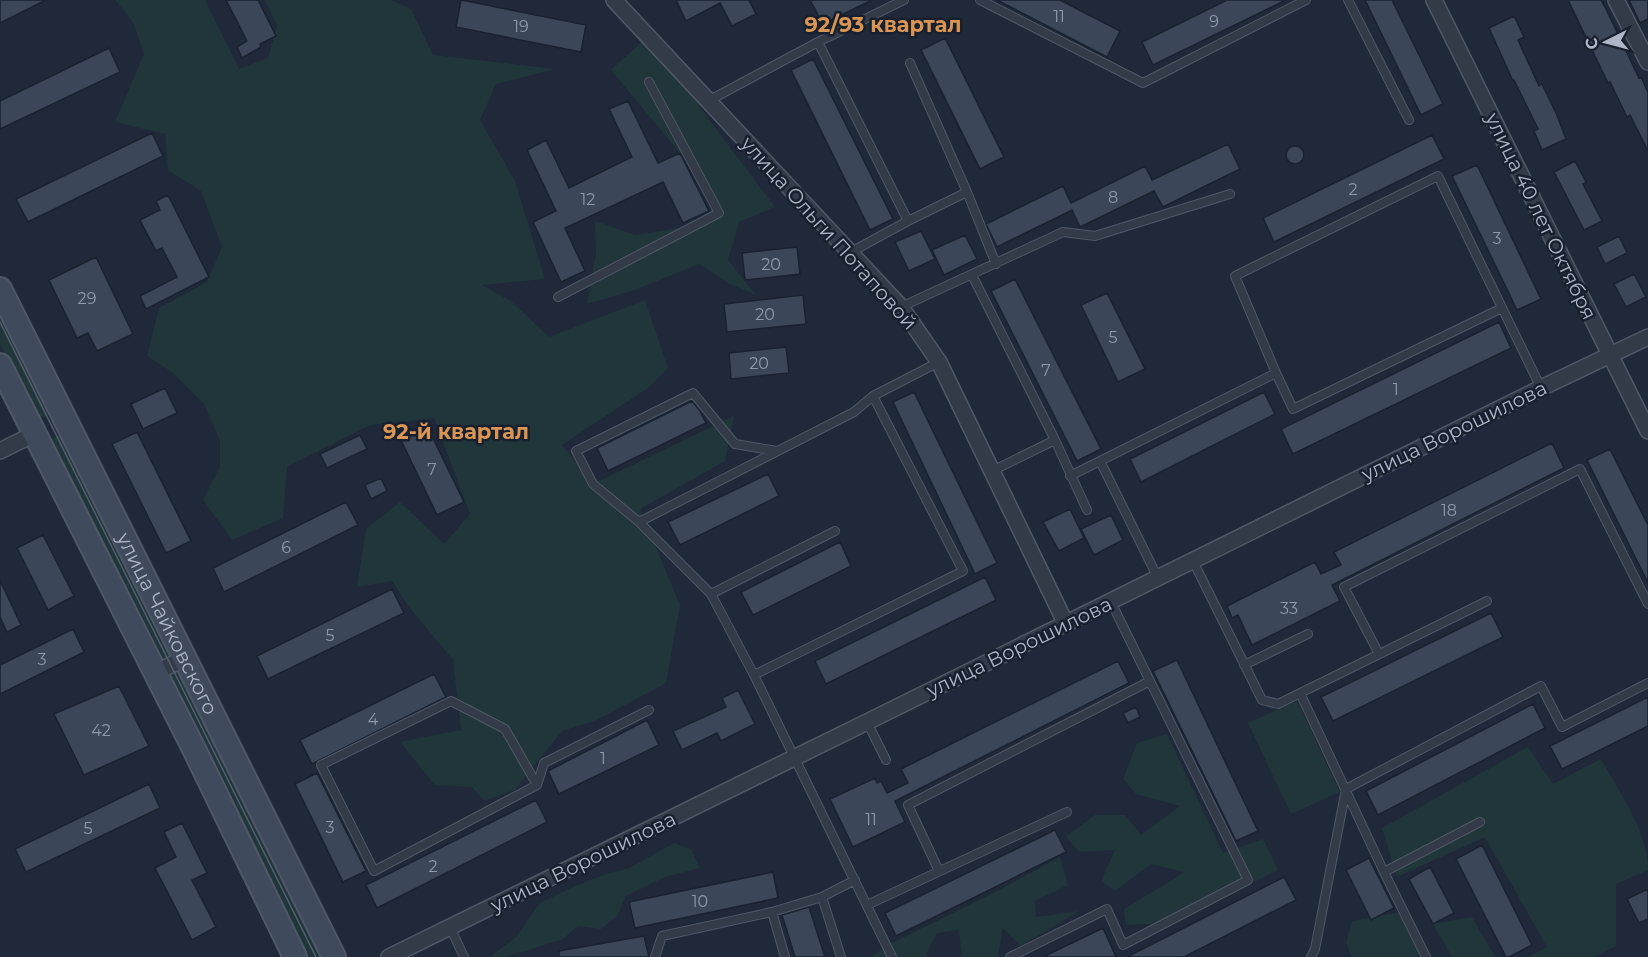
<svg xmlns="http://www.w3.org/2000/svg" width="1648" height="957" font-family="Montserrat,sans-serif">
<rect width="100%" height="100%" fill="#1f2939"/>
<path fill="#21363a" d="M115,0H205L239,69L268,58L277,26L265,0H391L411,9L433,55L555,69L496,84L480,120L515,181L545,279L482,285L511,301L549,337L645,300L668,368L648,388L562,445L593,484L734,416L725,461L640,509L680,605L666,683L597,720L562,731L515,790L484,801L472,787L435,785L400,742L461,730L453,660L408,606L392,581L357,587L366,529L400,502L444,544L470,514L434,418L370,425L287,467L283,518L232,540L203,500L220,467V441L204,404L172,372L147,356L159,308L207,282L222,247L201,191L168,170L165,134L115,122L144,54L133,22Z
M647,37L775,207L739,222L728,260L756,295L728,283L699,264L635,290L587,304L596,253L595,221L635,235L712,223L709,188L611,70Z
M0,311L51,414L38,420L0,344Z
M61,435L321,957H307L48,440Z
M1297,701L1340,792L1291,814L1248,723Z
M1167,734L1223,853L1263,839L1278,870L1172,923L1126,925L1124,909L1185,872L1151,864L1115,891L1101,881L1115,850L1079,852L1066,836L1095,815H1125L1141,835L1180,806L1136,794L1123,779L1137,743Z
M1528,747L1553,784L1601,759C1619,792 1648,831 1648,870L1616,884V946L1594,957H1528L1547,947L1485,837L1397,877L1382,828Z
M674,843L691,849L700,868L665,877L626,896L617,916L601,929L578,926L563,939L506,957H490L516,937L540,903L573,887L609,873L627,869Z
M1060,857L1068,885L1035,901L1036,917L1079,911L1021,946L1003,928L998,957H962L959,930L937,933L926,954L927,957H870L892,943L997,891Z
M1403,912L1423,951L1418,957H1352L1346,943L1352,921Z
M1472,917L1495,957H1452L1433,924Z"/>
<path fill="#3b4659" stroke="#1a2230" stroke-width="1.5" d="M0,0H46L0,23Z
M226,0H258L276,36L260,44L261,47L242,58L237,47L247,41Z
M461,0L586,25L581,52L456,27Z
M676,0H749L756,14L732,26L720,3L686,21Z
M810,0H872L823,24Z
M997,0H1060L1120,31L1107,57Z
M1227,0H1286L1153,65L1142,42Z
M1365,0H1392L1443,104L1421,115Z
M1568,0H1601L1606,9L1639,78L1641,77L1648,92V151L1630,115L1627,117L1610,82L1608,83Z
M1629,0H1648V19L1640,23Z
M1514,16L1524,37L1518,40L1539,86L1542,84L1556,113L1566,139L1542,150L1534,131L1538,129L1514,80L1513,81L1489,28Z
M945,38L1004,157L980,169L921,50Z
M109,48L120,72L0,129V101Z
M813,59L893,219L870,230L791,70Z
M628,101L658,163L680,153L709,211L683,223L663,182L565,228L585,271L561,282L533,222L556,211L527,150L546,140L569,188L632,157L609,109Z
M152,133L163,156L28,222L16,199Z
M1432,135L1444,159L1274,242L1263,218Z
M1228,144L1240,169L1163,207L1154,191L1080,227L1072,210L997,247L986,224L1063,186L1071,203L1145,166L1152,180Z
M1286 155a9 9 0 1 1 18 0a9 9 0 1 1-18 0Z
M1575,161L1586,182L1583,184L1602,221L1584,230L1554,172Z
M1477,165L1541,299L1517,310L1452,176Z
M168,195L209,277L146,309L140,296L177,277L162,248L156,251L140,220L160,210L156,201Z
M921,231L935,259L909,271L895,242Z
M965,235L977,259L944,275L932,250Z
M1619,236L1627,253L1605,264L1597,247Z
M797,247L800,274L745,280L742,253Z
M96,257L133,334L97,351L88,333L77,338L49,280Z
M1634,274L1646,297L1626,307L1614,284Z
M1015,279L1101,449L1077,461L991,291Z
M1107,293L1145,369L1118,382L1081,305Z
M803,295L806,324L727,332L724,304Z
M1499,322L1511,348L1293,454L1281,429Z
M786,347L789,373L731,379L729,353Z
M165,388L177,413L143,429L131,404Z
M914,392L997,563L975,574L893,402Z
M1264,392L1275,414L1141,482L1130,459Z
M692,401L700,411L706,423L608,471L597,448Z
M426,424L464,502L437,515L399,436Z
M137,432L191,541L166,553L112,444Z
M360,435L367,449L327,468L320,454Z
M1552,443L1564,468L1332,585L1340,601L1252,645L1238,615L1232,618L1227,606L1315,562L1321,574L1341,565L1334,552Z
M1610,449L1648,525V583L1587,460Z
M768,474L779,496L680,545L668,522Z
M381,478L387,491L371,499L365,485Z
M346,502L358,525L224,592L213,568Z
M1070,509L1084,538L1059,551L1043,522Z
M1111,515L1123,540L1094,555L1081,529Z
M43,535L74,596L48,610L17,548Z
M840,542L851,566L753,615L741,592Z
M985,577L996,600L826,684L815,661Z
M0,580L21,625L7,632L0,617Z
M392,589L404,613L268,679L257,656Z
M1491,613L1503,637L1333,721L1321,697Z
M73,629L84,652L0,694V665Z
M1177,660L1258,831L1236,841L1153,671Z
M1118,661L1129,683L895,801L905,822L853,847L830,799L875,778L877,783L881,781L887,793L908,783L901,769Z
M434,674L446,697L312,764L300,740Z
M119,686L149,746L84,775L54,714Z
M738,690L755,724L721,741L717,733L682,750L673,731L726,707L722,698Z
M1648,697V726L1562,769L1550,746Z
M1533,704L1545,728L1378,815L1366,791Z
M1136,707L1140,717L1128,723L1123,713Z
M647,720L659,745L559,794L548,771Z
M317,773L366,871L343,882L295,784Z
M149,784L160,808L26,872L15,849Z
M536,800L547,822L377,908L366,885Z
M182,823L207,873L192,880L216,927L192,940L155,868L176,857L164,832Z
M1055,830L1066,852L896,936L885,913Z
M1482,845L1532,945L1509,957H1506L1456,859Z
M1369,858L1394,908L1371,920L1346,870Z
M1430,867L1454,913L1433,924L1409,879Z
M773,872L778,898L635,928L629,902Z
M1284,877L1296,900L1184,957H1127Z
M1648,889V919L1639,923L1627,899Z
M809,907L825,957H795L782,915Z
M1103,928L1116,957H1043Z
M644,936L649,957H559V951Z"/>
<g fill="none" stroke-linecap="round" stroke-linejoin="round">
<defs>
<path id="service" d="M980,0L1143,83L1306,0
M1348,0L1409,120
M818,42L908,221
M708,101L818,42L904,0
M967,192L996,264
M851,252L908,221L967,192L910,63
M972,275L1055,440L1087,510
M558,297L719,213L649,82
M901,307L1063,232L1095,236L1230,194
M1276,373L1235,276L1438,176L1541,388
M777,451L735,444L693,393L576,451L593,484L639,522L711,594L754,675L892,957
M1100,461L1158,578
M992,471L1055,440
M1070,476L1276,373L1293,409L1502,308
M639,522L854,412L873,396L939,362
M1193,561L1262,700L1278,704L1487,601
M711,594L835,531
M1379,654L1344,587L1580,469L1648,604
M1244,665L1308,634
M754,675L963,571L873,396
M1300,693L1384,872L1480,822
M867,722L886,760
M537,785L505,729L451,701L321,765L374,871L537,785L544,763L649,710
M939,871L908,805L1150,681
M1384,872L1426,957
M822,897L841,957
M867,905L1067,812
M772,912L785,957
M450,927L464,957
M655,957L662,936L772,912L822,897L855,880
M1010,957L1107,909L1123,945L1248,880L1111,602
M1311,957L1315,949L1346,789L1541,686L1562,727L1648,683"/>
<path id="minor" d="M614,0L901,307L939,362L1066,624
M1434,0L1648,431
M1616,0L1648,62
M0,451L34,434
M155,673L185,658
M389,957L867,722L1541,388L1648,337"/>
<g id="secondary">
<path id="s1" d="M0,289L334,957"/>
<path d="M0,365L195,751L295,957"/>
</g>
</defs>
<use href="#service" stroke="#505867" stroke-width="10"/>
<use href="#minor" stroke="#505867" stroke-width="18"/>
<use href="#secondary" stroke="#505867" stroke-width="26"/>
<use href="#service" stroke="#333b49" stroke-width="8"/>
<use href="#minor" stroke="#333b49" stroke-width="15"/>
<use href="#secondary" stroke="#404a5d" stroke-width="22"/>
<path stroke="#545f71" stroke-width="1.5" d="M0,322L316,957"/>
</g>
<g text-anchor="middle" stroke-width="5" stroke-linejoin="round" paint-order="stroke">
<g font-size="16" fill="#9099ab">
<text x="1059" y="22">11</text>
<text x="1214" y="27">9</text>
<text x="521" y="32">19</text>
<text x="1353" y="195">2</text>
<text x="1113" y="203">8</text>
<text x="588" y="205">12</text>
<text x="1497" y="244">3</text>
<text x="771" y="270">20</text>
<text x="87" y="304">29</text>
<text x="765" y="320">20</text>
<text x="1113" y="343">5</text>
<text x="759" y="369">20</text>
<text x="1046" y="376">7</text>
<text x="1396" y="395">1</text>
<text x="432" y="475">7</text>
<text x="1449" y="516">18</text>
<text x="286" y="553">6</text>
<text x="1289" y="614">33</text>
<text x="330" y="641">5</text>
<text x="42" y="665">3</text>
<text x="373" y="725">4</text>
<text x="101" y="736">42</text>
<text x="603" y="764">1</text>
<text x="871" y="825">11</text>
<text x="330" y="833">3</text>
<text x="88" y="834">5</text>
<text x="433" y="872">2</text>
<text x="700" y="907">10</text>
</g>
<g font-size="20" fill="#adb5c6" stroke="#18202e">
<text transform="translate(1541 216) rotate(64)" y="7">улица 40 лет Октября</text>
<text transform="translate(829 233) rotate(48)" y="7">улица Ольги Потаповой</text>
<text transform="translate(1454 431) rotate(-26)" y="7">улица Ворошилова</text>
<text dy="7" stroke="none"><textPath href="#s1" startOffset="374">улица Чайковского</textPath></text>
<text transform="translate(1019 647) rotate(-26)" y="7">улица Ворошилова</text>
<text transform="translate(583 862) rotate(-26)" y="7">улица Ворошилова</text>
</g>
<g font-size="21" font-weight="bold" fill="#da9554" stroke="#18202e">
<text x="883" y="32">92/93 квартал</text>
<text x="456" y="439">92-й квартал</text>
</g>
</g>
<g transform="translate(1606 42) rotate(264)" stroke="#18202e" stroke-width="4.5" paint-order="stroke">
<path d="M0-4.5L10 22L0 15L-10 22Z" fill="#adb5c6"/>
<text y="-9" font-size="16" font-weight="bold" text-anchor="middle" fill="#adb5c6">С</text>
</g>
</svg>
